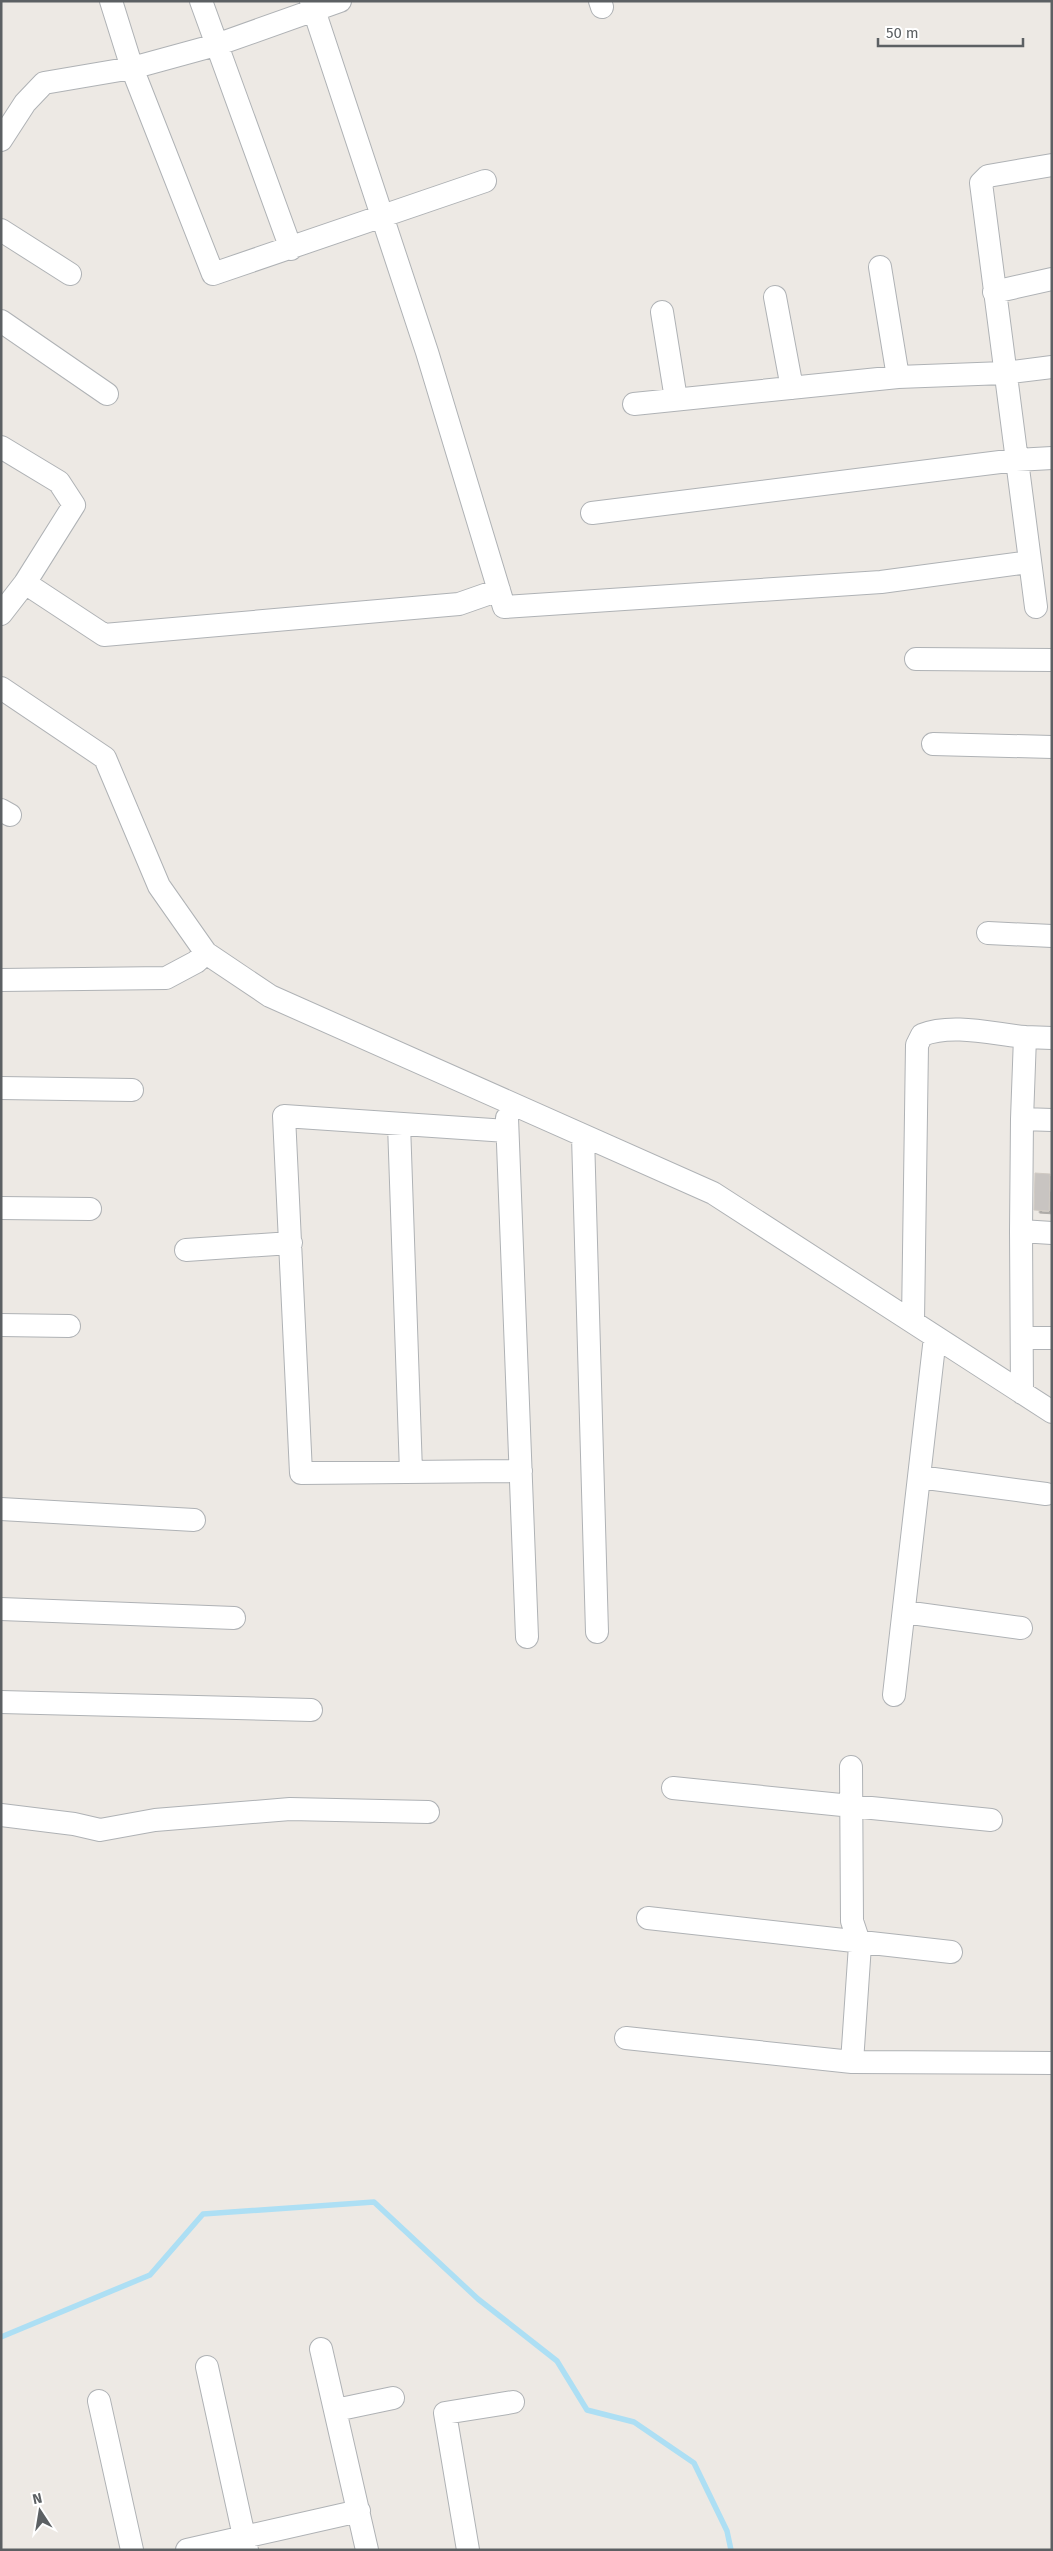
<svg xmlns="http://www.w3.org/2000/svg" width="1053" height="2551" font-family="'Fira Sans',sans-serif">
<defs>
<filter id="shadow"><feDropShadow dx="5.5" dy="3" stdDeviation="0" flood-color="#0004"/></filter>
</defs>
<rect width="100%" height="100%" fill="#ede9e4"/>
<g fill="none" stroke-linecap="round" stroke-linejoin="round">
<path stroke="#addff4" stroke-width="5.5" d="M1,2337L150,2275L203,2214L374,2202L478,2299L557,2361L587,2410L634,2422L694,2463L727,2531L731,2550"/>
</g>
<path fill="#c8c4c1" stroke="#d0cac3" filter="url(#shadow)" d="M1035,1173L1050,1174L1049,1211L1034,1210Z"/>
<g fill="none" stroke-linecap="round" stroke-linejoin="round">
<defs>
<path id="minor" d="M111,1L132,68L213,274L485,181
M201,1L291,249
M311,1L427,352L504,607L881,582L1029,562
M600,1L602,7
M1,140L25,103L44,83L132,68L216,45L340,1
M1,230L70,274
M880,267L898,377
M994,292L1052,279
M775,297L792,388
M662,312L676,399
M1,321L107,394
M634,404L898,377L1004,373L1052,367
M1,447L59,482L74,505L25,583L1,614
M592,513L1016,460L1052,458
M25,583L104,635L459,604L499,590
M1036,607L981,183L988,176L1052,165
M916,659L1052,660
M1,688L105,758L159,886L206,953L270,996L713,1193L1052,1412
M933,744L1052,747
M1,810L10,815
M988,933L1052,936
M1,980L166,978L196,962L206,953
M1025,1037L1052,1038
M1,1088L132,1090
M507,1118L527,1637
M1022,1119L1052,1120
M399,1124L411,1472
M507,1131L284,1116L301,1473L521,1471
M583,1136L597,1632
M1,1208L90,1209
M1021,1231L1022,1393
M186,1250L291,1243
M913,1321L917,1045L922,1035C952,1023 993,1034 1025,1037L1022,1119L1021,1231L1052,1233
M1,1325L69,1326
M1023,1338H1052
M919,1477L1046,1494
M1,1509L194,1520
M1,1609L234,1618
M904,1612L1021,1628
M894,1695L935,1337
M1,1702L311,1710
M851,1767L852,1921L860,1945L852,2062
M673,1788L991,1820
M1,1815L74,1824L100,1830L155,1820L290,1809L428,1812
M648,1918L951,1952
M626,2038L852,2062L1052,2063
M321,2349L367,2550
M207,2367L247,2550
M99,2401L132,2550
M336,2410L393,2398
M187,2550L359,2511
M468,2550L445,2413L513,2402"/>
</defs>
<use href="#minor" stroke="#afb2b5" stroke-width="24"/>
<use href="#minor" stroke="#fff" stroke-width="22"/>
</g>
<rect width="1053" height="2551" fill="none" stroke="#5c6063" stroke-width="5"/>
<g transform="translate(40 2511) rotate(348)" stroke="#ffffff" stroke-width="4" paint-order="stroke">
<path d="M0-4L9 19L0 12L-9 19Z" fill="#5c6063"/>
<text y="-8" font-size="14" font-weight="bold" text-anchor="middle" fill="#5c6063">N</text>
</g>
<path d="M878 38v8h145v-8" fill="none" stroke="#5c6063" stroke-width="2.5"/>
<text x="886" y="38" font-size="15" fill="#5c6063" stroke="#ffffff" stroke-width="4" paint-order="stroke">50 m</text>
</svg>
